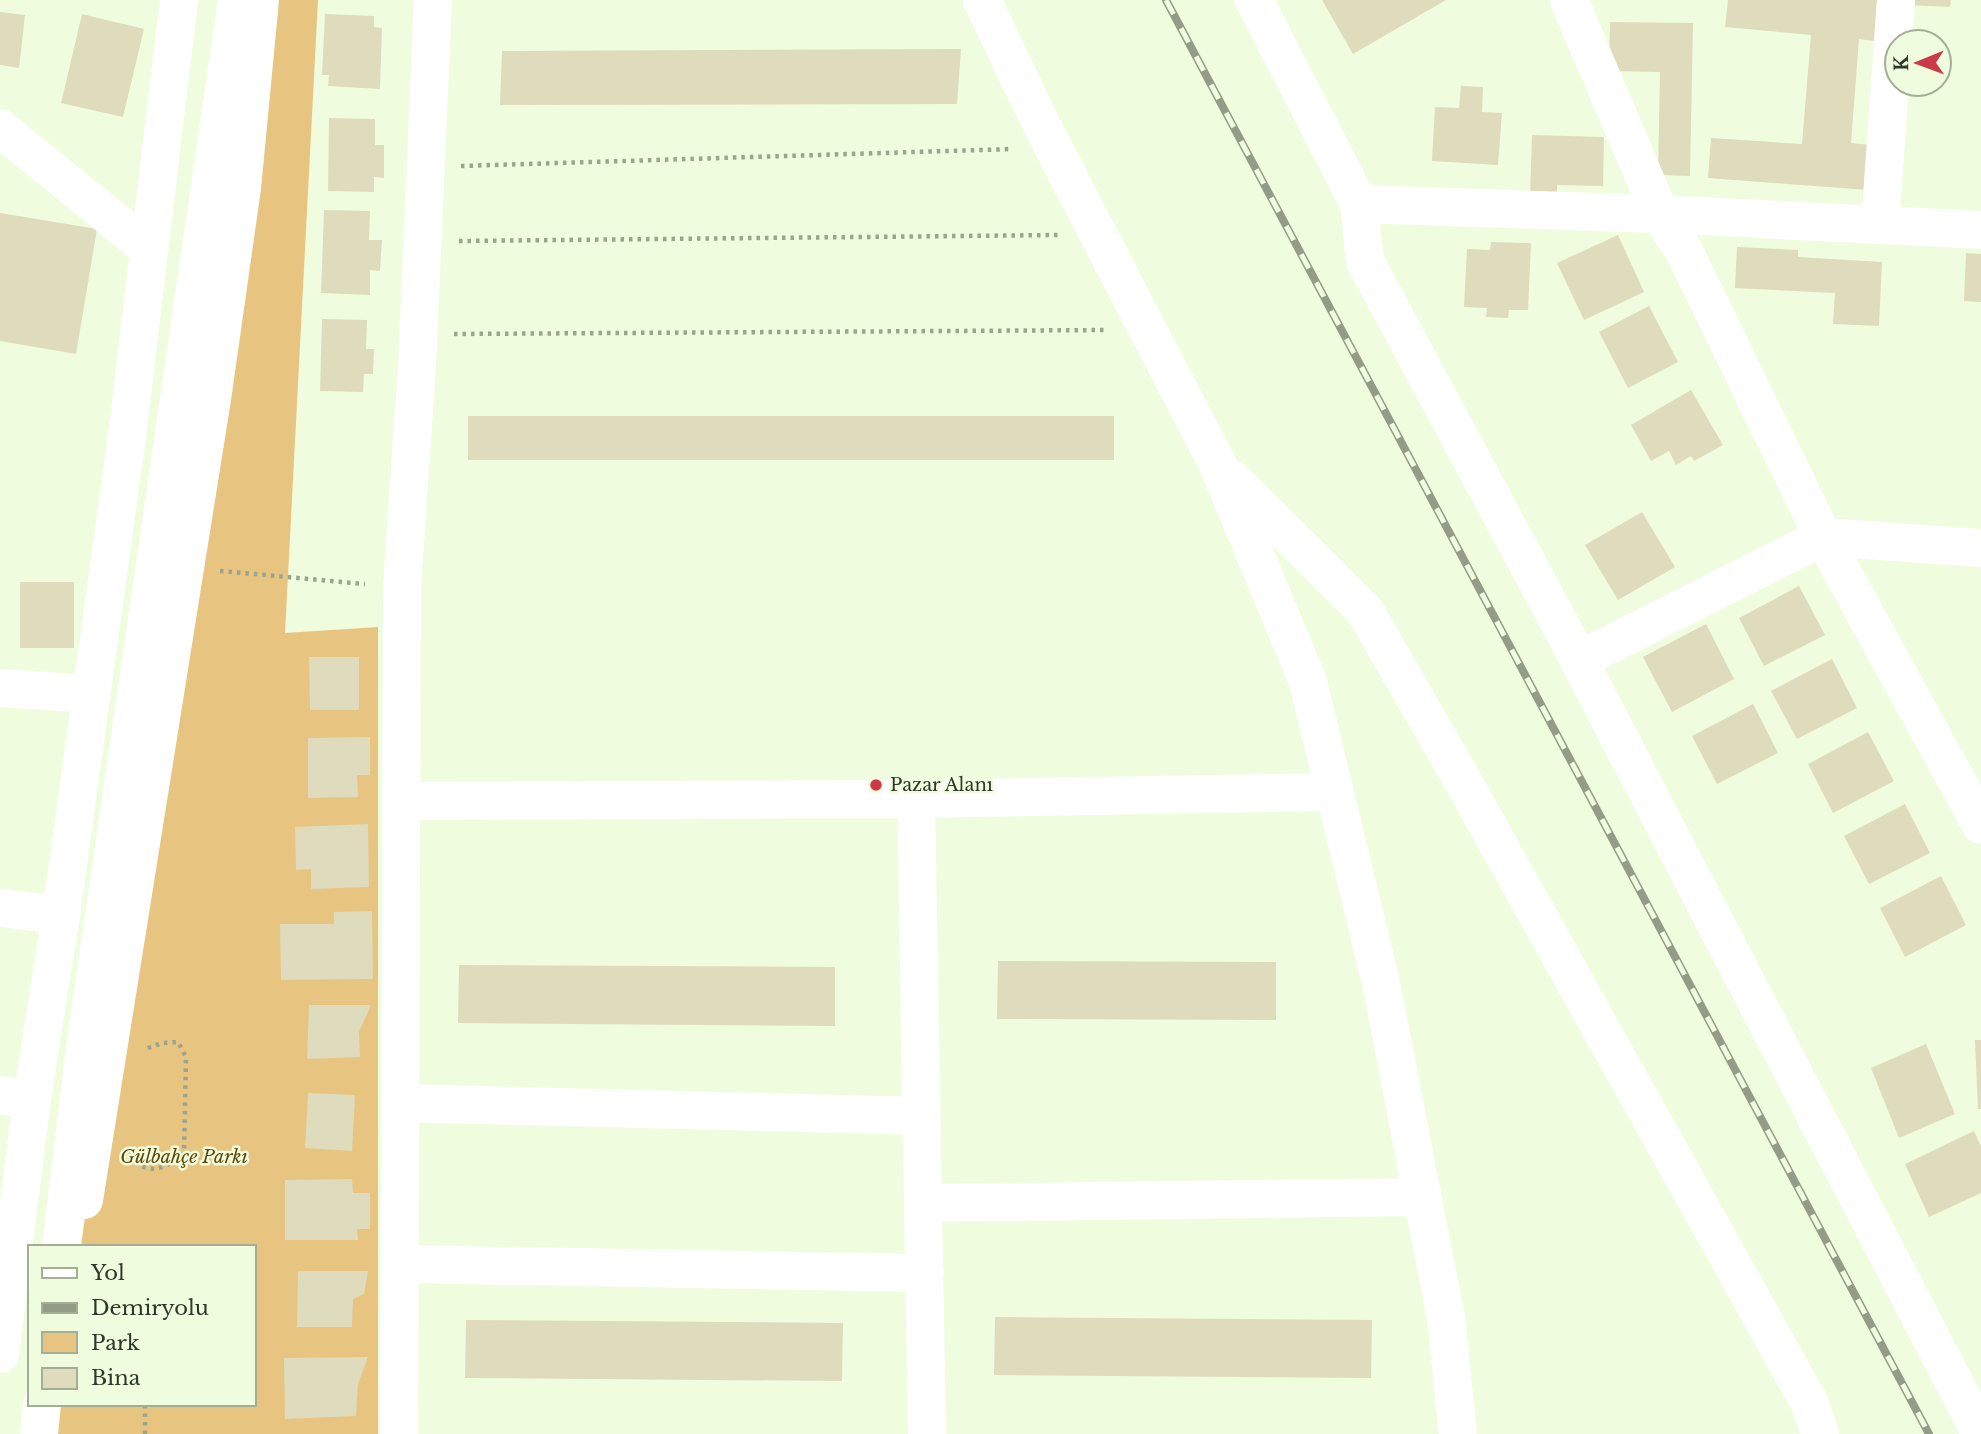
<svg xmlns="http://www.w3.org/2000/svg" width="1981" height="1434" font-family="'Libre Baskerville',serif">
<rect width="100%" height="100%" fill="#f0fcde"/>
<path fill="#e7c480" d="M252,0H318L285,633L378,627V1434H54L59,1404H254V1247H81Z"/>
<path fill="#dedcbd" d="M1322,0H1446L1353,54Z
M1728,0H1877L1874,41L1859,39L1851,143L1871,145L1868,190L1708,178L1711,138L1802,144L1811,35L1725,27Z
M1908,0H1951L1950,7L1908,5Z
M0,12L25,15L19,68L0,65Z
M82,14L144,29L123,117L61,103Z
M325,14L374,16V27L382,28L380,89L328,86L329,75H322Z
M1610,22L1693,23L1690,176L1658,175L1660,72L1609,71Z
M961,49L957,104L500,105L502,51Z
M1461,86L1483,87L1482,112L1502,113L1498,165L1432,161L1435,107L1459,108Z
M329,118L375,119V145H384V178L374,177V192L328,191Z
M1532,135L1604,137L1603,186L1557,185V196H1530Z
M324,210L370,211L369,240H382L380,271L370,270V295L321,293Z
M0,213L97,229L76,354L0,341Z
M1618,235L1644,292L1584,320L1557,263Z
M1491,242L1531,243L1528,310H1509L1508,318L1486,317L1487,308L1464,307L1467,249L1490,250Z
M1737,247L1798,250V257L1882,262L1879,326L1833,324L1835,293L1735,288Z
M1966,253L1981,254V302L1964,301Z
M1649,306L1678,362L1628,388L1599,332Z
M322,319L367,320L366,349H374L373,374H364L363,392L320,391Z
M1691,390L1723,445L1694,461L1691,456L1676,465L1669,451L1651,461L1631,425Z
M468,416H1114V460H468Z
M1642,512L1675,567L1618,600L1585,545Z
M20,582H74V648H20Z
M1799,586L1825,635L1764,666L1739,618Z
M1706,624L1734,679L1672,712L1643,657Z
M309,657H359V710H310Z
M1832,659L1857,708L1797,739L1771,691Z
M1753,704L1778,753L1717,784L1692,736Z
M1868,732L1894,781L1833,813L1808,764Z
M370,737V775H357L358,797L308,798V738Z
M1905,804L1930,853L1869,884L1844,836Z
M368,824L369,887L311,889V869L296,870L295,827Z
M1941,876L1966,925L1905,957L1880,908Z
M372,911L373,979L281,980L280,924H334V912Z
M998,961L1276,962V1020L997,1019Z
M459,965L835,967V1026L458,1023Z
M309,1005H371L359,1032L360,1057L307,1059Z
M1975,1040H1981V1109H1978Z
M1926,1044L1955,1114L1899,1138L1871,1068Z
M308,1093L355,1095L352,1151L305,1148Z
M1974,1131L1981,1146V1193L1929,1217L1905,1164Z
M352,1179L353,1193H370V1229H357L358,1240H285V1180Z
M298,1271H368L364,1294L353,1299L352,1327H297Z
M995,1317L1372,1320L1371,1378L994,1375Z
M466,1320L843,1323L842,1381L465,1378Z
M368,1357L358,1384L356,1416L285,1419L284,1358Z"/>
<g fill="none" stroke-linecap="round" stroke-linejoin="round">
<path stroke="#9ba48e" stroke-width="4.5" stroke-dasharray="3.5 5" stroke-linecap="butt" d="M461,166L1012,149
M459,241L1059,235
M454,334L1107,330
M220,571L365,584
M129,1156C148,1177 166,1169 184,1153L186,1057L178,1042L162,1043L145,1049
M145,1434V1404"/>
<path stroke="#fff" stroke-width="38" d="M982,0L1039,120L1218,465L1308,682L1381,983L1446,1318L1458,1434
M1254,0L1359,204L1365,261L1561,626L1981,1434
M1569,0L1660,214L1684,251L1823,537L1981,825
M0,128L149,249
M1359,204L1660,214L1981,230
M1880,225L1896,0
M1232,479L1365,611L1460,776L1809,1402L1820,1434
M1579,660L1823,537L1981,548
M0,688L91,694
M916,799L927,1434
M402,801L916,799L1335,792
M0,908L61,915
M0,1095L32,1099
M400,1103L922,1116
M84,1200L212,399L242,188L260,0
M923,1203L1422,1197
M400,1264L925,1273
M399,1434L402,587L417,366L433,0"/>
<path stroke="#fff" stroke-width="38" d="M61,1247L86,1040L237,0
M0,1354L32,1099L61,915L127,436L179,0
M39,1434L42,1404"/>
<defs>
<path id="rail" d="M1166,0L1929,1434"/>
</defs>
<use href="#rail" stroke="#949c87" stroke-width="8"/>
<use href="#rail" stroke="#f0fcde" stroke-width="5" stroke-dasharray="16" stroke-linecap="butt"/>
</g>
<circle fill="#ca3a48" stroke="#f0fcde" stroke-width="2.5" cx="876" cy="785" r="7"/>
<g text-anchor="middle" stroke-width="5" stroke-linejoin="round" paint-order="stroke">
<g font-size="18" fill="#31362a" stroke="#f0fcde" text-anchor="start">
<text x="890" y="791">Pazar Alanı</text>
</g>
<g font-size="18" font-style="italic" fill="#614704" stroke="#f0fcde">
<text x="184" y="1163">Gülbahçe Parkı</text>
</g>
</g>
<rect x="28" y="1245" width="228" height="161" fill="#f0fcde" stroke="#a4ad96" stroke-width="2"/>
<rect x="42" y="1268" width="35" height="10" fill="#ffffff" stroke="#a4ad96" stroke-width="2"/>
<text x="91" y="1280" font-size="21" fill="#31362a">Yol</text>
<rect x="42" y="1303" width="35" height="10" fill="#949c87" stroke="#a4ad96" stroke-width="2"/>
<text x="91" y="1315" font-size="21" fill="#31362a">Demiryolu</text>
<rect x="42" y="1332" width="35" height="21" fill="#e7c480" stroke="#a4ad96" stroke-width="2"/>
<text x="91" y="1350" font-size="21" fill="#31362a">Park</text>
<rect x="42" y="1368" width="35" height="21" fill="#dedcbd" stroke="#a4ad96" stroke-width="2"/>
<text x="91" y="1385" font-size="21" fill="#31362a">Bina</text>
<g transform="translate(1918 63) rotate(269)"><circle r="33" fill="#f0fcde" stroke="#a4ad96" stroke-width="2"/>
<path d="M0-5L12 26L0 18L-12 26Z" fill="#ca3a48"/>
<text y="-10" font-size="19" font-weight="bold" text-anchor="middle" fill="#31362a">K</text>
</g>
</svg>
